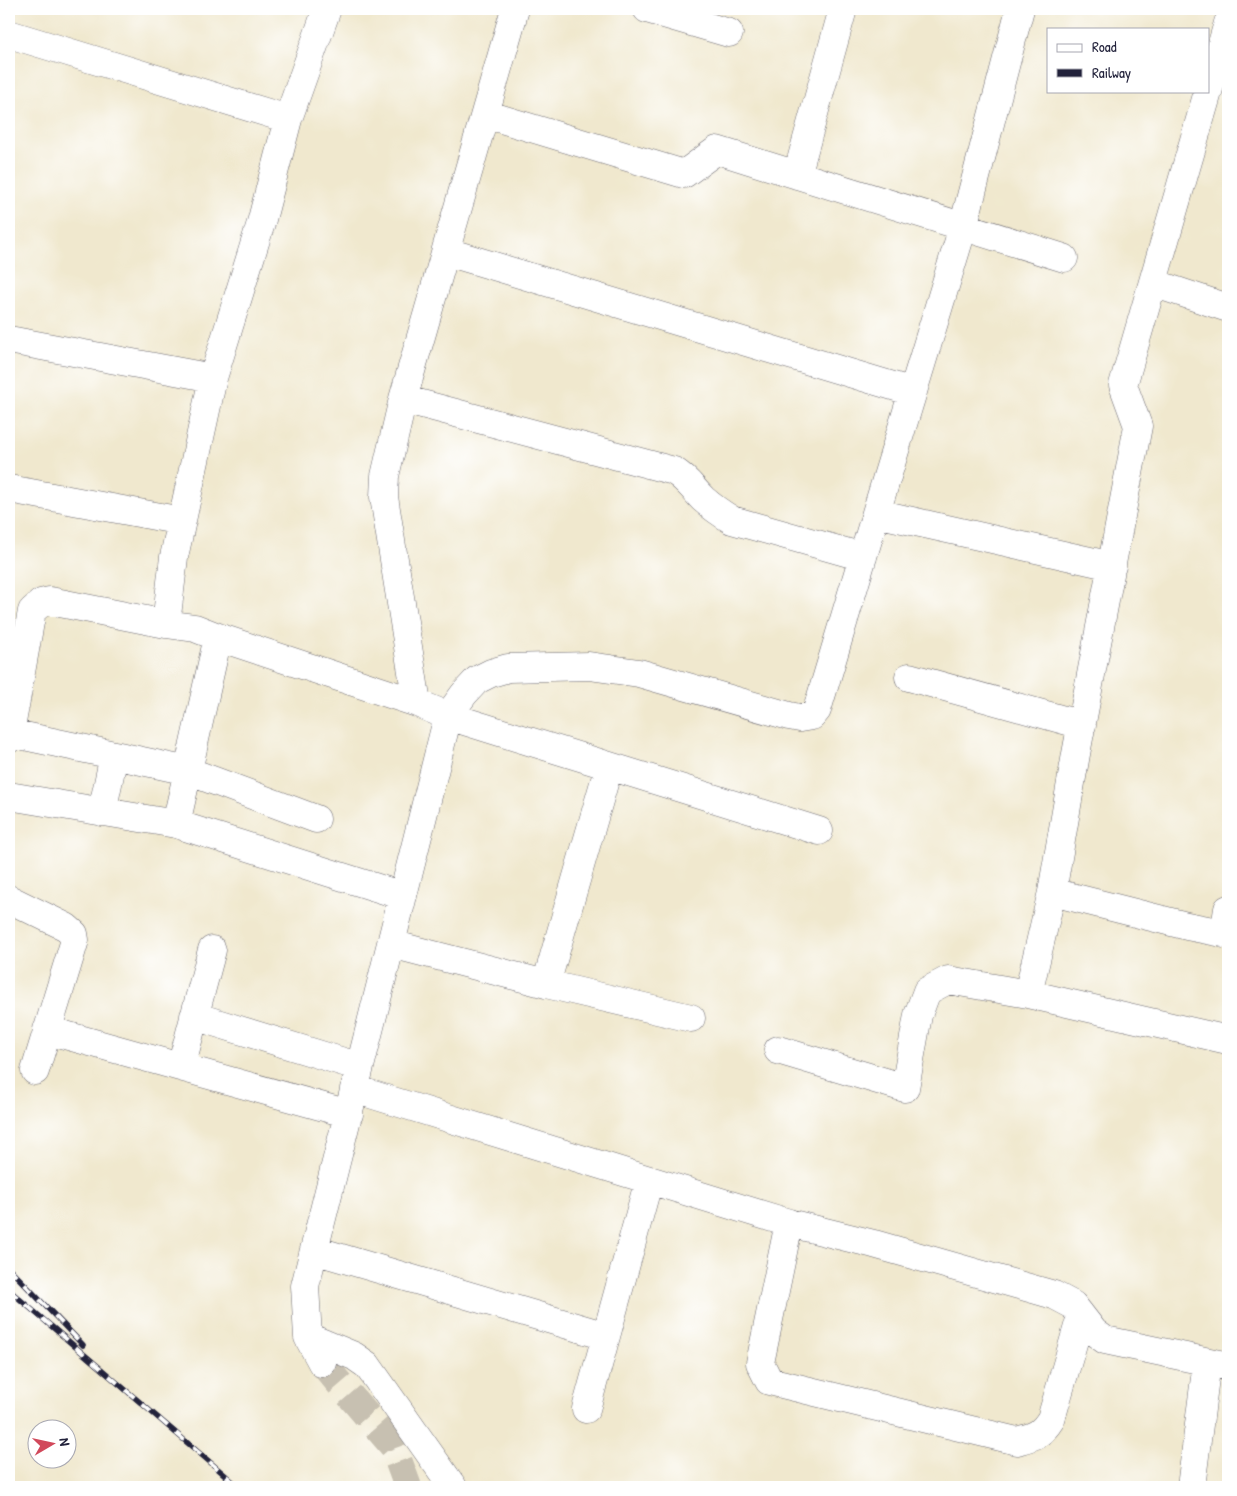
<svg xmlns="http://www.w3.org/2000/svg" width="1237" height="1496" font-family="'Patrick Hand',sans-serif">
<rect width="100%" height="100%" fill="#fff"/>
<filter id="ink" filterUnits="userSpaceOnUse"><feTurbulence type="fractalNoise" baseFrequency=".02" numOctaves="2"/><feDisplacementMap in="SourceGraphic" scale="10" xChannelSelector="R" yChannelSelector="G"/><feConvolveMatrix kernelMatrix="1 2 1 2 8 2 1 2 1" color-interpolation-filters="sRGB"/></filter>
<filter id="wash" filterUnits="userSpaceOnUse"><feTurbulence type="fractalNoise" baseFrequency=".0096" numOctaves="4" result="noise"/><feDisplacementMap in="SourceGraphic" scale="20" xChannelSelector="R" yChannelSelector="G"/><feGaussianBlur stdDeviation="1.12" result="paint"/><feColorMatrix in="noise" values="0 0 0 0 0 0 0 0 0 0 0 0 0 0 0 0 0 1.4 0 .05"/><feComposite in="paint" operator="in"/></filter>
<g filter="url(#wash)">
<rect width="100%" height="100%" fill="#f0e8ce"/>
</g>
<g filter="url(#ink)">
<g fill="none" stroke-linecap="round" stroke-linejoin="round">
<path stroke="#c7c0b1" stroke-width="28" stroke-dasharray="28 14" stroke-linecap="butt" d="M322,1363L393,1446L408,1487"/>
<defs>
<path id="street" d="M327,9L288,119L261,223L213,378L174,557L166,624L195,628L218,637L417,703L448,716L819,831
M647,9L729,33
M1020,9L963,227L876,513L1112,566
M1228,23L1123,385L1138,426L1076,754L1052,892L1187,926L1228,934
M9,34L288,119
M485,114L684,174L717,150L1064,258
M797,175L843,9
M447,252L913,392
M1153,283L1228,308
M9,340L213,378
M403,399L674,471C688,480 692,488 703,499C712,507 722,514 732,520L863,557
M9,489L182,521
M909,677L1082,725
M417,703L384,497L385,476L403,399L515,9
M10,733L114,755L102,812
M9,739L32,611L41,603L50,601L166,624
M114,755L188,771L316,819
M9,796L176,824L403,896
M176,824L218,637
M9,899L66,927L74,934L75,940L35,1071
M1224,934L1228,909
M391,944L546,984L691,1018
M546,984L609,766
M1028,994L1052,892
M194,1016L360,1067
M47,1030L349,1114
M778,1050L905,1088L918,1015L927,991L948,980L1028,994L1228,1040
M181,1067L212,950
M354,1089L789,1223L874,1244L1054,1295L1073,1305L1094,1332L1105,1340L1228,1366
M789,1223L760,1363L769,1381L1017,1441C1035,1436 1041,1435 1051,1419L1081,1316
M314,1250L606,1336
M308,1337L354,1356L367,1365L453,1487
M322,1363L308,1337L305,1286L448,716L464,694L477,680L491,673L508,668L589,666L639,673L789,716L800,718L812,716L817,710L876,513
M586,1409L649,1180
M1191,1487L1207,1362"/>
</defs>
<use href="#street" stroke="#6a676e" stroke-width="29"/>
<use href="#street" stroke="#fff" stroke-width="28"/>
<defs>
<path id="rail" d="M9,1268L83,1345
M9,1290L239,1487"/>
</defs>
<use href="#rail" stroke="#22223b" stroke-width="5.5"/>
<use href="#rail" stroke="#fff" stroke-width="4" stroke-dasharray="11" stroke-linecap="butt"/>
</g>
</g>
<rect width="1237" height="1496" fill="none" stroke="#fff" stroke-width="30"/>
<rect x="1047" y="28" width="162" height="65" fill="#ffffff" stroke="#a7a7b1"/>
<rect x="1057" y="44" width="25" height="8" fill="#ffffff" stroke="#a7a7b1"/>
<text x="1092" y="52" font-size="15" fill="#22223b">Road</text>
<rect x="1057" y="69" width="25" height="8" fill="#22223b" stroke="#a7a7b1"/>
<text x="1092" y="78" font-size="15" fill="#22223b">Railway</text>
<g transform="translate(52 1444) rotate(81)"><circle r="24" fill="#ffffff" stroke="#a7a7b1"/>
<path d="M0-4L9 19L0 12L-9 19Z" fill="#d1495b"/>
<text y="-8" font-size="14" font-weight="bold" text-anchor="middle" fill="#22223b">N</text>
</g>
</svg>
